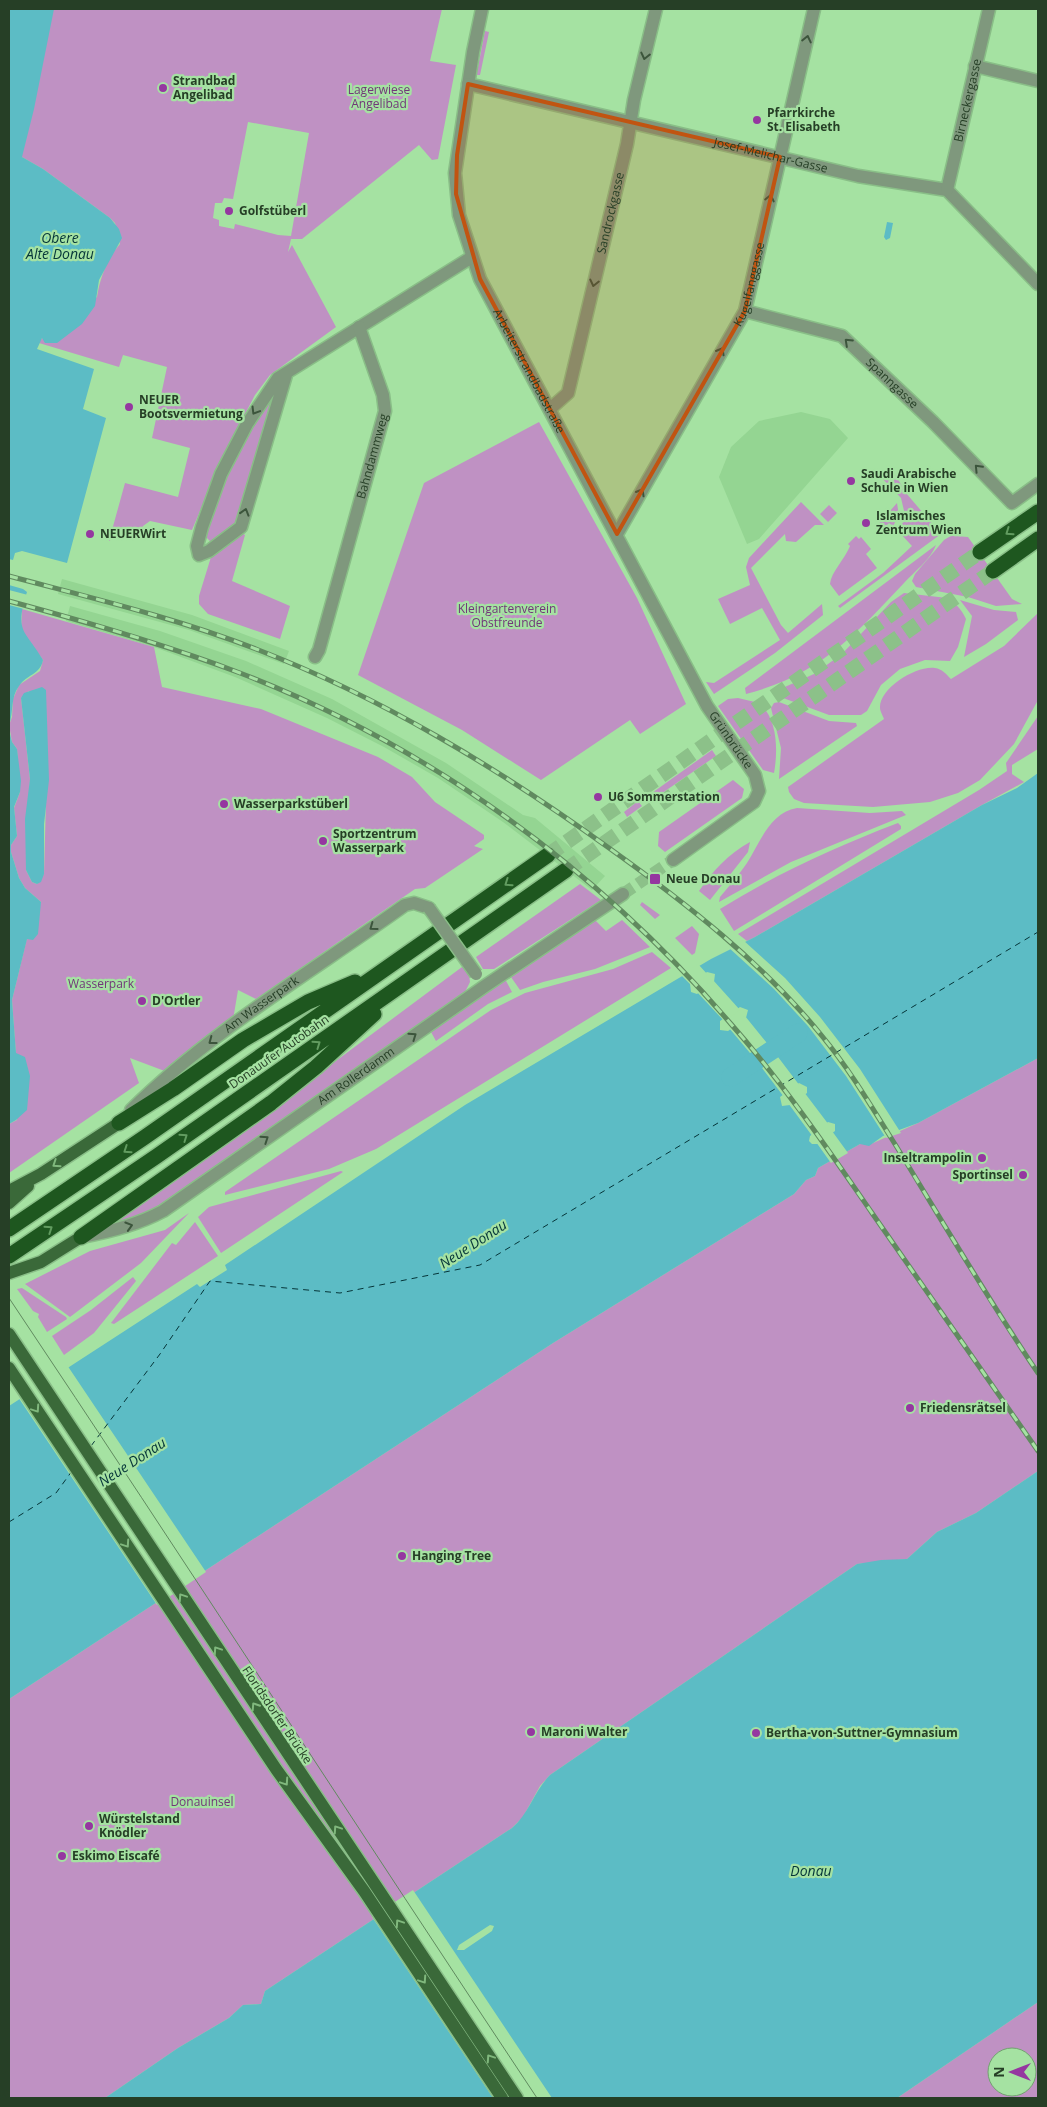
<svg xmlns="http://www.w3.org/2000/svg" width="1047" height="2107" font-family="'Open Sans',sans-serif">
<rect width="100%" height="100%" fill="#a5e2a2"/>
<path fill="#94d592" d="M801,412L830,419L848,438L759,539L747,544L719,477L731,447L759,421Z
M62,579L192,615L289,651L284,664L189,630L58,594Z
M70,606L160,631L246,661L332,699L446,763L523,815L535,818L605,876L592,890L503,822L438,778L384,747L327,718L235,677L154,647L66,621Z"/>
<path fill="#bf91c3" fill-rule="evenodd" d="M9,9H442L430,61L456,65L438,159L432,160L419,145L302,239H291L288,252L292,245L336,327L270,375L255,395L224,454L192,530L150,521L143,526L139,534L122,532L109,541L125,483L178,497L190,448L152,438L167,367L123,355L119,367L39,343L42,338L44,339L97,297C100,278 107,259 120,244L115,223L110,218L43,169L22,157ZM248,122L309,133L291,236L278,235L235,224L234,229L219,226V220L213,218L215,203H222L224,198L233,199Z
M485,31L489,32L480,75H475V68L478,67Z
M277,386L237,523L212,543L203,534C219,481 247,433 277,386Z
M539,422L637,598L686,704L640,734L630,720L541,780L462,730L358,675L424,483Z
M890,466L906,493L941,534L840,608L838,606L883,573L912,546L899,532L898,528L906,519L901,498L880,476Z
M801,502L824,525H815L796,542L786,541L785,534L751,568L781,625L788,633L822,604L823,615L775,653L714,694L706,682L714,683L780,640L762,608L730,624L718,599L750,585L746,567L749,558Z
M897,503L899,516L893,526L889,523L880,532L875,528Z
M829,505L837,513L828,522L820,514Z
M242,533L245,535L232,581L290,606L280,639L208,614L199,604V596L211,557Z
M954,534V536L968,537L1012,599L1022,604L996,606L968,597L916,587L912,581L915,574L944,540Z
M856,536L859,539L861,537L871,549L866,554L877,568L839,596L830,584C831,572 845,559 850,546L848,544Z
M936,545C931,559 914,572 904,583C854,636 819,675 746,694L745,688Z
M904,593L947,598C955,602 962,610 966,619L958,647L950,661L925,660L900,669L881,685L867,711L861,715H829L775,695L778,690L814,674L842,654L891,602Z
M960,600L994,610L1016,612L1018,620L986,644L964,657L972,616Z
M22,609L154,647L162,687L261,709L378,757L412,777L435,802L484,835V839L474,846L483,849L425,888L415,889L256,999L238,990L232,1026L170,1073L130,1058L139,1083L9,1173V1124L17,1120L16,1054L12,1000L27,938L41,902L25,888L19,878L11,852V845L17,836L14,808L20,792L17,749L12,742L9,725L12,717L13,699L19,685L40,671L43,660L21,630ZM29,691L46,802L44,874L37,884L32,882L26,870L30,779L21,698Z
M1038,613V700L1014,744L980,780L958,793L930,802L873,807L804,803L794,799L789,792L788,787L884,719C883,716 880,711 880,708C879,688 917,665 935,668C942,669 946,674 951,679L1004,646Z
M738,698L759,703C778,719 778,751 774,773L763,770L718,706L728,699Z
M779,702L829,721L856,723L857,726L779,779L781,748L771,708L774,703Z
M1038,716V749L1012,765V774L1024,782L982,805L755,937L747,941L738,934L979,790L1007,771L1006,763Z
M712,750L716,756L655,798L652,793Z
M733,780L744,789L742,798L665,852L658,846L659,832Z
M638,801L642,806L627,817L624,812Z
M797,808L870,813L902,811L906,815L791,862L719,902L720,897C729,886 739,875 747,863C760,843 769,813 797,808Z
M898,823L901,826V829L734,931L720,909C776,874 835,847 898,823Z
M750,842L748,852L710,900L699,891C713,871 728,854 750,842Z
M580,884L601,900L494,969H483L476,957Z
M642,902L660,915L655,919L640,905Z
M594,919L606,931L622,920L650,947L595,969L543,982L520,990L511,977Z
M692,926L699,934L695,953L692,955L675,938Z
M652,952L671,968L376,1149L329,1169L225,1195V1192L491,1010L525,993L613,969Z
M462,967L469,975L470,982L464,994L147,1214L115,1224L118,1218L227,1142Z
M505,979L512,992L488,1004L436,1041L431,1032Z
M1038,1058V1471L976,1513L937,1532L907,1559L857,1564L550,1775L540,1786L523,1817L512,1828L265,1991L261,2004L243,2005L229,2018L178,2048L105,2098H9V1699L553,1343L794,1194L806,1180L815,1176L818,1168L860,1144H871L918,1123Z
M341,1171L343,1172L221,1253L198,1217L209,1207Z
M189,1213L141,1263L70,1317L25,1284L90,1251L165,1230Z
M195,1222L218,1256L114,1324L111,1323L172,1243L176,1245Z
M133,1277L136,1281L94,1333L64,1355L52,1336L91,1310Z
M22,1288L66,1317L67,1319L47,1332L38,1317L39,1314L33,1311L17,1289Z
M1038,2002V2098H897ZM997,2057H1027V2087H997Z"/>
<path fill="#5cbcc5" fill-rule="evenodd" d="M9,9H54L34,109L22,157L43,169L110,218L119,229L122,238L99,280L95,306L82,324L57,343H45L42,338L37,349L94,369L83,409L106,418L67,563L22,551L15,553L13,560L9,559Z
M887,222L893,223L890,238L886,240L884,237Z
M9,585L23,589L27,592C14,633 25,629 43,660C40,675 27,674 19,686C10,698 14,712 9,725Z
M42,687L46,690L49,780L44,824V874L41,882L37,884L32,882L26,870L25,819L30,779L21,698L24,693Z
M9,730L12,742L17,749L21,781L20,792L14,807L17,836L11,845V852L19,878L25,888L41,902L38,934L33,940L27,939L12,1000L16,1053L25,1057L30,1076L27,1110L16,1120L9,1124Z
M1038,773V1058L918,1123L883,1136L869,1146L860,1144L818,1168L815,1176L806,1180L794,1194L553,1343L9,1699V1406L197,1284L200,1287L227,1270L225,1265L465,1105L711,959L755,937L982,805L1017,788ZM707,972L715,974L714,982L697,994L691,992L690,984ZM740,1007L748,1010L746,1018L728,1031L720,1030V1021ZM771,1045L778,1047V1054L761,1066H753V1057ZM799,1083L807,1087V1093L790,1105L782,1106L780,1097ZM828,1122L835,1124V1131L818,1144H812L809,1141L810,1136Z
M1038,1471V2002L897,2098H105L178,2048L229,2018L243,2005L261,2004L265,1991L512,1828C529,1814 534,1791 550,1775L857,1564L881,1560L907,1559L937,1532L976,1513ZM490,1925L494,1926L492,1931L464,1950H457L459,1945Z"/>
<path fill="#a5e2a2" d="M9,590L28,595L24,609L9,605Z
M743,940L785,978L820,1017L860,1069L901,1133L886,1138L846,1076L808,1026L774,989L728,947Z
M698,964L708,975L692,986L681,975Z
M713,980L740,1010L724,1021L696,991Z
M745,1016L771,1048L755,1059L729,1028Z
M775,1053L800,1086L784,1097L759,1064Z
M804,1092L829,1125L813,1137L788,1103Z
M832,1131L848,1153L831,1163L816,1142Z
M67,1365L206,1572L157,1605L18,1397Z
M413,1890L552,2098H493L372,1917Z"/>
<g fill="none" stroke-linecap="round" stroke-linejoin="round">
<path stroke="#5cbcc5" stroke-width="19" d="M731,1077L798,1033"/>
<path stroke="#053539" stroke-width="1" stroke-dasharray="6 5" stroke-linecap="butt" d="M91,1446L160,1354L210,1281L340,1293L480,1265L1038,932
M9,1522L56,1493L72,1471"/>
<path stroke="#8cc189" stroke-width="12" stroke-dasharray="12 6" stroke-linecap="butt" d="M623,894L673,860"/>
<path stroke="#8cc189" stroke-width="15" stroke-dasharray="15 8" stroke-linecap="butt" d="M548,855L980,552
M566,870L993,571"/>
<defs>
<g id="minor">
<path id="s1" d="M482,9L473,52L455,173L459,215L480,279L707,706L755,775L759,791L754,802L673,860"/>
<path d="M975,66L1038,81"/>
<path id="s2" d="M468,84L858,176L947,190L1038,284"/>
<path id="s3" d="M947,190L989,9"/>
<path id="s4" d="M745,311L842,336L933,422L1012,503L1038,484"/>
<path d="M286,375L241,527L209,551L199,555L197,546L202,527L221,474L247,424L278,378L472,257"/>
<path id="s5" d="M550,409L568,393L627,144L634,100L656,9"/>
<path id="s6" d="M617,534L745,311L814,9"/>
<path id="s7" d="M315,657L319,650L385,411L383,395L359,327"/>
<path id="s8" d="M131,1110C212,1030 313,971 405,905L414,903L429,908"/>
<path id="s9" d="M81,1237C110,1232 137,1225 163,1211L485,986L623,894"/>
</g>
<path id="major" d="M9,1191L41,1174L119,1123
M9,1203L28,1186
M9,1273L41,1262L81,1237
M9,1334L517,2098
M9,1368L276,1769L364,1891L502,2098"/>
<path id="highway" d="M980,552L1038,512
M993,571L1038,539
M119,1123L173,1089L243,1040L308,1002L355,982
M9,1229L145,1137L548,855
M81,1237L271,1103L316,1067L374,1014
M9,1256L157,1156L566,870"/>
</defs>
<use href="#minor" stroke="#89be87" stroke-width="15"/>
<use href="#major" stroke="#89be87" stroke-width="15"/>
<use href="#highway" stroke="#89be87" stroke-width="18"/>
<use href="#minor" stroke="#7f987d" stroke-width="12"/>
<use href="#major" stroke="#3a6939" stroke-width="12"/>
<use href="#highway" stroke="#1e571f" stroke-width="15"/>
<path stroke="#608a5f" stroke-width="1" d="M9,1298C187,1564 360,1832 537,2098"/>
<defs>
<path id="rail" d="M9,576C92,598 176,618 256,649C383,698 499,769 609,848C686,903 763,963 822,1036C851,1071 874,1111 898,1149C944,1224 989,1301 1038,1373
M9,601C87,622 164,644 240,673C430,746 599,870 731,1024C783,1083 827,1148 872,1213C927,1292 983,1372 1038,1451"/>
</defs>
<use href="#rail" stroke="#608a5f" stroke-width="5"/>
<use href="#rail" stroke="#a5e2a2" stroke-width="3" stroke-dasharray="9" stroke-linecap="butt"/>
<defs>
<path id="minor-bridge" d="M429,908L476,974"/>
</defs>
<use href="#minor-bridge" stroke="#89be87" stroke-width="15" stroke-linecap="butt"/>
<use href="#minor-bridge" stroke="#7f987d" stroke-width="12"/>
</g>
<defs><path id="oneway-chevron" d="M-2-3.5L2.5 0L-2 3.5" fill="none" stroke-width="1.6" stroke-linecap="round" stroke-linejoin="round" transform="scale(1.25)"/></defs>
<g stroke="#3c553c">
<use href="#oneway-chevron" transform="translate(807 39) rotate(-77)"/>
<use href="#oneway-chevron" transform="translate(645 56) rotate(103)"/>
<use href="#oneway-chevron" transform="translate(770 198) rotate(-77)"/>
<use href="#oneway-chevron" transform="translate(594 283) rotate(103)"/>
<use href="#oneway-chevron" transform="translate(848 342) rotate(-137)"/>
<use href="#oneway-chevron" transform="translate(721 351) rotate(-60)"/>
<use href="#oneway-chevron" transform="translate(255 411) rotate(121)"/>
<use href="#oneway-chevron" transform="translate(978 468) rotate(-134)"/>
<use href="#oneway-chevron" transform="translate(641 492) rotate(-60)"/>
<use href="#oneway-chevron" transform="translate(245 512) rotate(-73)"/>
<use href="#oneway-chevron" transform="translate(373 927) rotate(144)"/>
<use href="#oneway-chevron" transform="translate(413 1036) rotate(-35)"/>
<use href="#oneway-chevron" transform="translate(212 1041) rotate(143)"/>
<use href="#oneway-chevron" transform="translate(265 1139) rotate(-34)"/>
<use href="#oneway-chevron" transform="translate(129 1226) rotate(-17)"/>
</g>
<g stroke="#629c60">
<use href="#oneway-chevron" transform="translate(1009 532) rotate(145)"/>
<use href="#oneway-chevron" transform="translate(508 883) rotate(145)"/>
<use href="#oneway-chevron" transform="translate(317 1044) rotate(-35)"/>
<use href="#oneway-chevron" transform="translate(184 1137) rotate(-35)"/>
<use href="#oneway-chevron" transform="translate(127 1150) rotate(146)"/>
<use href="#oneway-chevron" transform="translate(49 1229) rotate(-34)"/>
</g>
<g stroke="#80b87d">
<use href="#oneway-chevron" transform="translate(56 1164) rotate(146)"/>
<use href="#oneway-chevron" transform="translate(36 1409) rotate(56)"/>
<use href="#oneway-chevron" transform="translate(126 1544) rotate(56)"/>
<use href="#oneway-chevron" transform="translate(182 1597) rotate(-124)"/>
<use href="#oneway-chevron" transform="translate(217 1650) rotate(-124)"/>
<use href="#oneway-chevron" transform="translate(255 1706) rotate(-123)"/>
<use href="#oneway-chevron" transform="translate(285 1782) rotate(56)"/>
<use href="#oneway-chevron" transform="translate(337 1829) rotate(-124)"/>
<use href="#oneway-chevron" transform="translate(399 1923) rotate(-124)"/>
<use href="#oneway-chevron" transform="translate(423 1980) rotate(56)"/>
<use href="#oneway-chevron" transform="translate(490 2058) rotate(-124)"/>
</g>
<path fill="#c15411" fill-opacity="0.2" stroke="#c15411" stroke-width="4" stroke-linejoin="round" d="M468,84L780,157L745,311L617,534L480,279L456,194L457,155Z"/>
<g fill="#9537a0" stroke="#a5e2a2" stroke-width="2">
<circle cx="163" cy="88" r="5"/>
<circle cx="757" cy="120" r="5"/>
<circle cx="229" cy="211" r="5"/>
<circle cx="129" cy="407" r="5"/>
<circle cx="851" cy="481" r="5"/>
<circle cx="866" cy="523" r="5"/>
<circle cx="90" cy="534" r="5"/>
<circle cx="598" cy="797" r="5"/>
<circle cx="224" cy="804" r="5"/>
<circle cx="323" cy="841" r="5"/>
<rect x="649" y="873" width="12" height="12" rx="2.5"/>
<circle cx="142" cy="1001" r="5"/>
<circle cx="982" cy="1158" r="5"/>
<circle cx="1023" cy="1175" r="5"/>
<circle cx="910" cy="1408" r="5"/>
<circle cx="402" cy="1556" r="5"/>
<circle cx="531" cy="1732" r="5"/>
<circle cx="756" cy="1733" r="5"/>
<circle cx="89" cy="1826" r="5"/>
<circle cx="62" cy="1856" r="5"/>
</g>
<g text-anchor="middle" stroke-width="4.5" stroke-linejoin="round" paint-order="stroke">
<g font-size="12" font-weight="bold" fill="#263f26" stroke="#a5e2a2" text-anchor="start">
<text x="173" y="85">Strandbad<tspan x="173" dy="14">Angelibad</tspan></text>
<text x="767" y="117">Pfarrkirche<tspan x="767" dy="14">St. Elisabeth</tspan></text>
<text x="239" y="215">Golfstüberl</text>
<text x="139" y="404">NEUER<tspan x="139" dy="14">Bootsvermietung</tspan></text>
<text x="861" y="478">Saudi Arabische<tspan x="861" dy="14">Schule in Wien</tspan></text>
<text x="876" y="520">Islamisches<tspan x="876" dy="14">Zentrum Wien</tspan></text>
<text x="100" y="538">NEUERWirt</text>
<text x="608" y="801">U6 Sommerstation</text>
<text x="234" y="808">Wasserparkstüberl</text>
<text x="333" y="838">Sportzentrum<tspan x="333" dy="14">Wasserpark</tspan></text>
<text x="666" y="883">Neue Donau</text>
<text x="152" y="1005">D'Ortler</text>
<text x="972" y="1162" text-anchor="end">Inseltrampolin</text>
<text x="1013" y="1179" text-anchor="end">Sportinsel</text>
<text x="920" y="1412">Friedensrätsel</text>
<text x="412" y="1560">Hanging Tree</text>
<text x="541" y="1736">Maroni Walter</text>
<text x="766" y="1737">Bertha-von-Suttner-Gymnasium</text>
<text x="99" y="1823">Würstelstand<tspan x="99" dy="14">Knödler</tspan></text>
<text x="72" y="1860">Eskimo Eiscafé</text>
</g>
<g font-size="12" fill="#713778" stroke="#a5e2a2">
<text x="379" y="94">Lagerwiese<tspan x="379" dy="14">Angelibad</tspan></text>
<text x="507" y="613">Kleingartenverein<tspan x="507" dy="14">Obstfreunde</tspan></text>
<text x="101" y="988">Wasserpark</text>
<text x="202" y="1806">Donauinsel</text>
</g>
<g font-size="12" fill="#263f26" stroke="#a5e2a2">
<text dy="4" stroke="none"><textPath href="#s3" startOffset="92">Birneckergasse</textPath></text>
<text dy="4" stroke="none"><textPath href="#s2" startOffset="311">Josef-Melichar-Gasse</textPath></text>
<text dy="4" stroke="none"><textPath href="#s5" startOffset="209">Sandrockgasse</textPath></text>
<text dy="4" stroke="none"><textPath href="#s6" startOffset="284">Kugelfanggasse</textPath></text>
<text dy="4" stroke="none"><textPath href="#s1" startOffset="380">Arbeiterstrandbadstraße</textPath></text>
<text dy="4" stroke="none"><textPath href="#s4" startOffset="169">Spanngasse</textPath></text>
<text dy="4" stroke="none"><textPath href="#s7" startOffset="209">Bahndammweg</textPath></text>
<text dy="4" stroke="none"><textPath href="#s1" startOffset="801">Grünbrücke</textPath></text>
<text dy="4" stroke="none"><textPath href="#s8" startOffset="168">Am Wasserpark</textPath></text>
<text transform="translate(279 1052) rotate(-35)" y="4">Donauufer Autobahn</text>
<text dy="4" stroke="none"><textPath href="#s9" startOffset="322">Am Rollerdamm</textPath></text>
<text transform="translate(277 1715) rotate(56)" y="4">Floridsdorfer Brücke</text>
</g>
<g font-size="14" font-style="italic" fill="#053539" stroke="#a5e2a2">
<text x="60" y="243">Obere<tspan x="60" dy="16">Alte Donau</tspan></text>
<text transform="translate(473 1244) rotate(-33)" y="5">Neue Donau</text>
<text transform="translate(132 1462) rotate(-33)" y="5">Neue Donau</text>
<text x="811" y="1876">Donau</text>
</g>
</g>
<rect width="1047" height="2107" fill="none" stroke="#263f26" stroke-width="20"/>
<g transform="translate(1012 2072) rotate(270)"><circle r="24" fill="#a5e2a2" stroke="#72a170"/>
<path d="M0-4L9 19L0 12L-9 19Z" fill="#9537a0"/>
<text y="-8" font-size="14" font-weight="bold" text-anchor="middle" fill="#263f26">N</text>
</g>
</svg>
